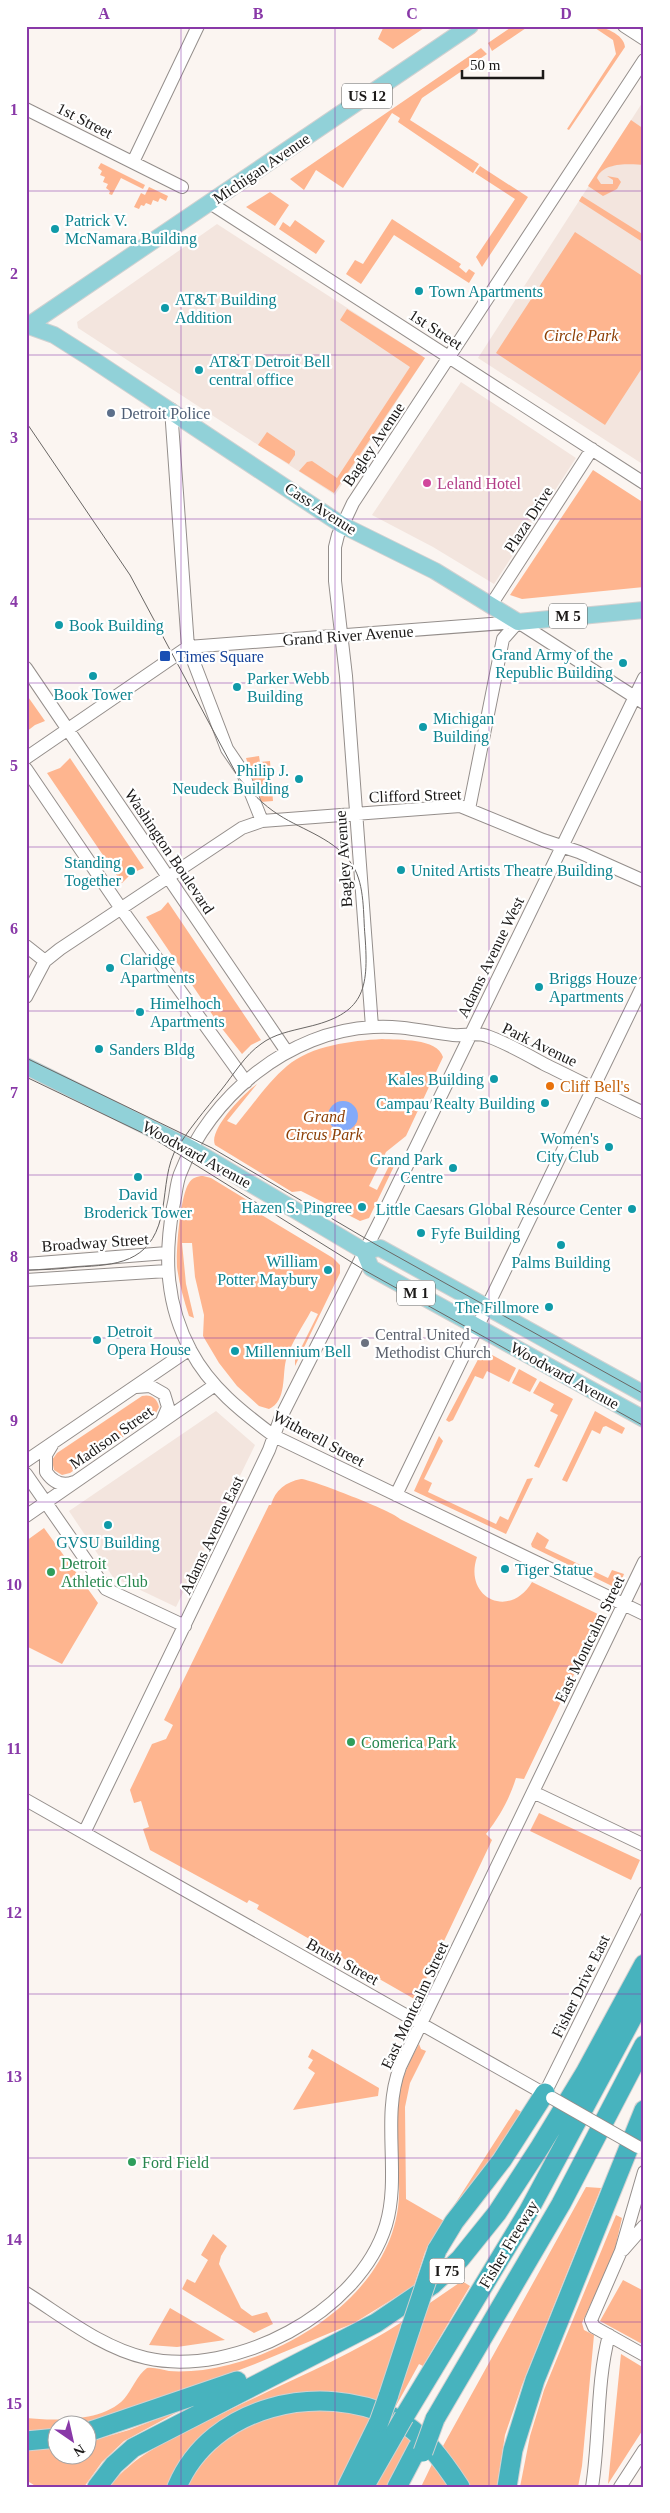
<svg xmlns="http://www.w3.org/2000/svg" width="670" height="2513" font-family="'Times New Roman',serif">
<rect width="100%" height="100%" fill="#fbf5f1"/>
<path fill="#f3e5de" d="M644,100V465L478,358Z
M217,224L425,358L335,495L78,328L77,322Z
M461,382L576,458L494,584L433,547L372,515Z
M216,1411L255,1445L176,1607L113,1577L69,1511Z"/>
<path fill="#feb58f" d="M384,26H427L393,49L378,39Z
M513,26H529L492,51L488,43Z
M592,26C603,26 624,34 625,47L569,130L567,129L616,54L613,40Z
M481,48L487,54L422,98L410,120L479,164L473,173L398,122L400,118L392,113L343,188L316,170L304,190L290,179Z
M631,120L644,129V165C630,164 603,162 597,178L601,184H613V180L607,176L618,178L621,182L617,189L603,196L588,186Z
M101,163L145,185L143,189L121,178L112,195L109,194L110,191L106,188L108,184L103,182L105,177L100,175L102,171L98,168Z
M480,166L528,197L482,267L476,257L515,199L475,173Z
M149,187L168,196L166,201L160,198L158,202L153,200L151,205L146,203L144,206L141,205L139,209L134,207L141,193L145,195Z
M270,192L289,205L275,226L246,207Z
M582,196L644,235V243L579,201Z
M392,219L461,264L459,267L466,273L469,269L475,273L469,283L394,235L361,284L346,274L355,260L363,264Z
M295,220L325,241L316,254L279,229L283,222L290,227Z
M575,232L644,277V365L605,425L496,353Z
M347,309L425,358L334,493L299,471L307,462L312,461L337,478L410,367L340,320Z
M267,432L295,451V455L289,464L258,445Z
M593,470L644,503V587L522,599L510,595Z
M26,694L45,721L35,725L26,732Z
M259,756L260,762L270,761L273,801L260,802L246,758Z
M70,758L144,868L132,873L122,883L47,773L60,768Z
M168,902L261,1040L251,1045L242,1054L220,1026L146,917L161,910Z
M382,1039C399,1040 437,1038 443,1057L406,1136L386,1152L369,1186L377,1190L390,1164L399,1156L369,1218L360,1221L301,1191L292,1192L215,1145C208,1130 244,1093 257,1084L227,1121L236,1125C252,1106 268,1082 287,1066C312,1045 351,1041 382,1039Z
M203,1176L211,1178L257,1206L260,1214L333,1258L340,1265V1273L295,1366V1360L318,1314L311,1311C303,1326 291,1343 286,1360C282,1375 287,1401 269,1409L259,1406L237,1386L219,1363L203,1336L204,1315L195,1277L192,1243H182L186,1284L194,1318L189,1316C184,1300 179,1284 177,1267C176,1250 180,1196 189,1183C192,1178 197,1176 203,1176Z
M483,1350L516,1368L509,1382L487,1371L483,1379L475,1376L453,1420L449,1422L446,1420Z
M519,1369L537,1379L530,1392L512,1383Z
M540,1381L573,1399L539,1468L534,1466L558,1415L550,1411L554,1404L533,1393Z
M142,1396C151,1394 157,1398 159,1407L155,1415L70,1473L62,1475L54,1470L52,1460L57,1453Z
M595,1411L625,1428L622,1434L606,1426L603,1427L600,1434L592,1430L567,1482L562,1480Z
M439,1436L443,1441L424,1479L432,1483L428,1492L496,1524L500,1516L508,1520L527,1479L533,1478L506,1534L414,1491Z
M301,1479C310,1479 395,1512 400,1519L477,1557C463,1598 510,1620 532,1582L602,1616L524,1779L516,1778C509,1800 500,1816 486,1834L492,1840L416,2000L257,1909L259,1905L249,1900L247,1903L150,1850L143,1829L149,1827L141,1801L134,1803L130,1790L152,1744L166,1739L173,1725L164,1720L269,1505H271C275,1490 286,1482 301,1479Z
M44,1528L98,1603L62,1664L26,1646V1541Z
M537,1532L549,1540L545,1548L608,1578L612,1570L624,1574L619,1587L616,1588L532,1547L531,1544Z
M539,1813L640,1860L631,1880L530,1831Z
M419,2044L421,2049L426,2051L410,2083L405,2107L406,2199L444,2221L516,2109L523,2113L431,2242L425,2252L414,2286L354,2323L255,2364L177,2394L83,2426H58L57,2429L26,2432V2418C54,2421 103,2422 124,2399C132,2390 137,2375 147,2368C155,2367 162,2370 169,2371C180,2372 192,2371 203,2370C290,2358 396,2290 399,2195C400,2171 395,2147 395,2123C394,2095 406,2068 419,2044Z
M312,2049L379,2088L378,2096L293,2110L315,2073L308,2068L313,2060L308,2057Z
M586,2187L601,2188L522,2385L505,2435L497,2487H469L443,2446Z
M616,2215L622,2218L614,2253L582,2323L584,2330L594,2335L582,2466L578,2487H520L530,2436L544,2390Z
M623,2280L644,2291V2345L600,2321Z
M462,2281L470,2286L423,2366L419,2364L386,2424L424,2307Z
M405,2320L378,2403C344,2391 312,2390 276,2398L169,2487H109C134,2455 169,2440 205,2422C271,2388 343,2361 405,2320Z
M621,2354L644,2368V2428L608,2484Z
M185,2408L124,2441L102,2462L84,2487H37L26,2480V2449L57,2447L58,2456H88V2442L129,2430Z
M337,2409L372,2417L363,2439L336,2487H186C209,2448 248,2415 295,2410C309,2409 323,2410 337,2409Z
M404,2435L412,2442L387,2487H374Z
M433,2462L449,2487H421Z"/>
<path fill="#fcb58f" d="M213,2234L227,2246L221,2256L219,2264L241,2308L252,2316L267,2312L273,2324L254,2333L182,2289L187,2279L195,2283L208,2260L201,2255Z
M170,2308L225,2340L177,2347L149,2345Z"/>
<path fill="#83aaf9" d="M328 1116a15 15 0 1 1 30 0a15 15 0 1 1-30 0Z"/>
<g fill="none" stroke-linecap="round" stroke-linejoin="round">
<defs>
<path id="minor" d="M624,26L644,39
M26,109L182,187
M133,162L198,26
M210,203L644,483
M171,409L188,647L227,749L242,771L262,821
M491,605L592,449
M518,622L644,703
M26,668L287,1052
M26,758L188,647L518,622
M26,769L122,910L246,1082
M469,809L503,639L518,622
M26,946L45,961
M26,997L45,961L60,949L242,828L262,821L460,806L543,840L579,852L644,881
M372,1027L346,676L335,581V547L338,535L353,503L644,60
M644,1113C610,1097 577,1080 544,1064C526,1054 507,1043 487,1036C477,1032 464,1036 453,1035C426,1032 401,1025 373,1027C289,1031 210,1096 180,1174C176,1184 176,1196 173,1207C164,1258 166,1305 191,1351C210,1387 242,1412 274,1436L644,1614
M26,1264L167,1253
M26,1280L167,1271
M136,1387L150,1386L164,1394L168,1407L162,1421
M52,1445L46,1455V1472C53,1482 62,1487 74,1482
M26,1461L190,1349
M26,1474L106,1589L185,1626
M396,1495L644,983
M26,1516L215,1385
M533,1792L644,1845
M26,1800L550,2097
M84,1833L248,1494L269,1450L280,1419L379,1223L644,678
M545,2093L644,1893
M644,2172L621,2251L591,2320L594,2327L644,2355
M623,2250L644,2226
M26,2293C64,2317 102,2348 146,2358C234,2378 359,2313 386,2225C401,2175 381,2117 400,2067L644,1562
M592,2487C600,2437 596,2384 609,2335
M620,2487L644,2450"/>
<path id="major" d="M26,325L54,335L92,359L342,525L435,571L518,622L644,610
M26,327L470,26
M26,1066L192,1149L364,1251L371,1268L644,1419
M364,1251L380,1248L644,1394"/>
<path id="highway" d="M437,2250L454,2222L502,2160L545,2093
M388,2397L411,2327
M404,2417L528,2212L644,1996
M435,2419L561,2204L644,2045
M88,2432L237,2381
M26,2441L58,2438
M97,2487L114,2465L133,2448L376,2323L432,2285L460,2259L497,2213L540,2147L585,2073L644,1964
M177,2487C211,2405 321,2381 395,2418C423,2433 443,2461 460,2487
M347,2487L379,2422
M364,2487L396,2431
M397,2487L418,2447
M507,2487L513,2450L535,2380L644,2110"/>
</defs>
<use href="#minor" stroke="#948e8b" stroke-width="14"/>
<use href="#major" stroke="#d1d1d1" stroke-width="18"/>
<use href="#highway" stroke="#d1d1d1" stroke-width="21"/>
<use href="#minor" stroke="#fff" stroke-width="12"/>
<use href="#major" stroke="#91d1d8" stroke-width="16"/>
<use href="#highway" stroke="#47b3be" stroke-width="19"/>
<path stroke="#6a6765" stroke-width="1" d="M26,422L130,575L238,777C250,791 263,805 279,815C304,831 336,839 353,866C365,886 363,914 365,936C369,990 364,1014 307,1027C291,1031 274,1034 261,1044C245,1055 234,1074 222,1089C205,1110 188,1130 174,1153C165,1173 166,1196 161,1217C150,1263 116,1265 77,1267C60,1269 43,1270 26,1270
M26,1058L212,1148L375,1244L644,1394
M26,1077L151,1137L364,1270L644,1426"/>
<defs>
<path id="minor-bridge" d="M552,2098L638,2147"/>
<path id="highway-bridge" d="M411,2327L437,2250
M379,2422L388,2397
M396,2431L404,2417
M423,2452L435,2419"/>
</defs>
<use href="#minor-bridge" stroke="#948e8b" stroke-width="14" stroke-linecap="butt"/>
<use href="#highway-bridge" stroke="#d1d1d1" stroke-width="21" stroke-linecap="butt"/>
<use href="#minor-bridge" stroke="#fff" stroke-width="12"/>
<use href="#highway-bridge" stroke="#47b3be" stroke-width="19"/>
</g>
<path fill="none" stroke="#8939a8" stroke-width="1" stroke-opacity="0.55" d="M181,26V2487M335,26V2487M489,26V2487M26,191H644M26,355H644M26,519H644M26,683H644M26,847H644M26,1011H644M26,1175H644M26,1338H644M26,1502H644M26,1666H644M26,1830H644M26,1994H644M26,2158H644M26,2322H644"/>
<g fill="#0f9aa8" stroke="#fff" stroke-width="2">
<circle cx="55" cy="229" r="5"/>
<circle cx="419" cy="291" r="5"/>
<circle cx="165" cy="308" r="5"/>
<circle cx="199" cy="370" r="5"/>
<circle cx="59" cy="625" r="5"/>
<circle cx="623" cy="663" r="5"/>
<circle cx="93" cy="676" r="5"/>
<circle cx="237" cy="687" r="5"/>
<circle cx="423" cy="727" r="5"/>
<circle cx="299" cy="779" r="5"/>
<circle cx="401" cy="870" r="5"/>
<circle cx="131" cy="871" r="5"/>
<circle cx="110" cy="968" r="5"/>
<circle cx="539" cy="987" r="5"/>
<circle cx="140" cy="1012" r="5"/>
<circle cx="99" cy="1049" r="5"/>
<circle cx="494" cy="1079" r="5"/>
<circle cx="545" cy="1103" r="5"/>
<circle cx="609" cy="1147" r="5"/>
<circle cx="453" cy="1168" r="5"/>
<circle cx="138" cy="1177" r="5"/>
<circle cx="362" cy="1207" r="5"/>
<circle cx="632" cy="1209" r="5"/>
<circle cx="421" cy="1233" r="5"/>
<circle cx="561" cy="1245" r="5"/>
<circle cx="328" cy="1270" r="5"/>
<circle cx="549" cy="1307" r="5"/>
<circle cx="97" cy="1340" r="5"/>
<circle cx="235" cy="1351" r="5"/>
<circle cx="108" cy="1525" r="5"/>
<circle cx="505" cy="1569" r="5"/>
</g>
<circle fill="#5c6f8a" stroke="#fff" stroke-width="2" cx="111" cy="413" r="5"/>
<circle fill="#d1479c" stroke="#fff" stroke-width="2" cx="427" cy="483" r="5"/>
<rect fill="#1a4fb4" stroke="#fff" stroke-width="2" x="159" y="650" width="12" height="12" rx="2.5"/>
<circle fill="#e8710a" stroke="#fff" stroke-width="2" cx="550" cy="1086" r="5"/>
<circle fill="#6b7280" stroke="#fff" stroke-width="2" cx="365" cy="1343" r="5"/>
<g fill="#2e9e5b" stroke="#fff" stroke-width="2">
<circle cx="51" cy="1572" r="5"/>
<circle cx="351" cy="1742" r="5"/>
<circle cx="132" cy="2162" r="5"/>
</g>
<g text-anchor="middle" stroke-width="4.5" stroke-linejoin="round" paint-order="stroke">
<g fill="#fff" stroke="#5f5e5d" stroke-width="1">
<rect x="342" y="83.5" width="50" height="25" rx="4"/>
<rect x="549" y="603.5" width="38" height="25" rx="4"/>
<rect x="397" y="1280.5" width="38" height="25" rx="4"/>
<rect x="429.5" y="2258.5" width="35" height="25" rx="4"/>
</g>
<g font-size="15" font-weight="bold" fill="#1b1918">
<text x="367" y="101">US 12</text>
<text x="568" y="621">M 5</text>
<text x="416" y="1298">M 1</text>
<text x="447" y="2276">I 75</text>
</g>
<g font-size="16" fill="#1b1918" stroke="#fff">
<text transform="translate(85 120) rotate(27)" y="6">1st Street</text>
<text transform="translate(261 168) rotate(-34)" y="6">Michigan Avenue</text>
<text transform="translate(436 329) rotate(33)" y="6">1st Street</text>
<text transform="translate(373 444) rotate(-56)" y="6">Bagley Avenue</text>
<text transform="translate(321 508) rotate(33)" y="6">Cass Avenue</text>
<text transform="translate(528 519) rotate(-57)" y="6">Plaza Drive</text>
<text transform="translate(348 635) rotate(-4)" y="6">Grand River Avenue</text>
<text transform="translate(415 795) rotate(-2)" y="6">Clifford Street</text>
<text transform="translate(170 851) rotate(56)" y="6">Washington Boulevard</text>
<text transform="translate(343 859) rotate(-94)" y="6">Bagley Avenue</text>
<text transform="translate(490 957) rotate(-64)" y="6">Adams Avenue West</text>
<text transform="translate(540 1044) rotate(26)" y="6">Park Avenue</text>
<text transform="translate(197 1154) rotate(29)" y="6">Woodward Avenue</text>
<text transform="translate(95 1242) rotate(-4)" y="6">Broadway Street</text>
<text transform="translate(565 1375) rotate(29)" y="6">Woodward Avenue</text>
<text transform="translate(111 1437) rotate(-35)" y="6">Madison Street</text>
<text transform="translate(319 1438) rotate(28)" y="6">Witherell Street</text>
<text transform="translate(211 1535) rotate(-65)" y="6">Adams Avenue East</text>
<text transform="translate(589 1639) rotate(-64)" y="6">East Montcalm Street</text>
<text transform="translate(343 1961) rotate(29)" y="6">Brush Street</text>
<text transform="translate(580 1986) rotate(-64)" y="6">Fisher Drive East</text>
<text transform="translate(414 2005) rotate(-65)" y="6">East Montcalm Street</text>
<text transform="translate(508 2244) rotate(-59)" y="6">Fisher Freeway</text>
</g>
<g font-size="16" fill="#0d838f" stroke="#fff" text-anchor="start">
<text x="65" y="226">Patrick V.<tspan x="65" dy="18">McNamara Building</tspan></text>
<text x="429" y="297">Town Apartments</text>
<text x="175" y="305">AT&amp;T Building<tspan x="175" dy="18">Addition</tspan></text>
<text x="209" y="367">AT&amp;T Detroit Bell<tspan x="209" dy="18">central office</tspan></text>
<text x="69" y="631">Book Building</text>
<text x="613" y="660" text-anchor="end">Grand Army of the<tspan x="613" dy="18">Republic Building</tspan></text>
<text x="247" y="684">Parker Webb<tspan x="247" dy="18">Building</tspan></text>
<text x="93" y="700" text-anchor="middle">Book Tower</text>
<text x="433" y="724">Michigan<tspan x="433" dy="18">Building</tspan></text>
<text x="289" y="776" text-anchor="end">Philip J.<tspan x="289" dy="18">Neudeck Building</tspan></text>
<text x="121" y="868" text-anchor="end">Standing<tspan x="121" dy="18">Together</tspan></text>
<text x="411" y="876">United Artists Theatre Building</text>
<text x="120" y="965">Claridge<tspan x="120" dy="18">Apartments</tspan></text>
<text x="549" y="984">Briggs Houze<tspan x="549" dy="18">Apartments</tspan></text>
<text x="150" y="1009">Himelhoch<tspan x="150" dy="18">Apartments</tspan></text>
<text x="109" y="1055">Sanders Bldg</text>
<text x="484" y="1085" text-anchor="end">Kales Building</text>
<text x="535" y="1109" text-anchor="end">Campau Realty Building</text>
<text x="599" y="1144" text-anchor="end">Women's<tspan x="599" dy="18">City Club</tspan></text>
<text x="443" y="1165" text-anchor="end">Grand Park<tspan x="443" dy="18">Centre</tspan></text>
<text x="138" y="1200" text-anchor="middle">David<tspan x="138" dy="18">Broderick Tower</tspan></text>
<text x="352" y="1213" text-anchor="end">Hazen S. Pingree</text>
<text x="622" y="1215" text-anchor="end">Little Caesars Global Resource Center</text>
<text x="431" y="1239">Fyfe Building</text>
<text x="318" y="1267" text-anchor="end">William<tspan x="318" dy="18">Potter Maybury</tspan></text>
<text x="561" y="1268" text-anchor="middle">Palms Building</text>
<text x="539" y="1313" text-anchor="end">The Fillmore</text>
<text x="107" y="1337">Detroit<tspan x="107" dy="18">Opera House</tspan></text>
<text x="245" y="1357">Millennium Bell</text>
<text x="108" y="1548" text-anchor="middle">GVSU Building</text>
<text x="515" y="1575">Tiger Statue</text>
</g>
<g font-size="16" font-style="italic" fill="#8c3e04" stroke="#fff">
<text x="581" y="341">Circle Park</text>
<text x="324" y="1122">Grand<tspan x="324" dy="18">Circus Park</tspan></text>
</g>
<g font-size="16" fill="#4e5e75" stroke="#fff" text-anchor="start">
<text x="121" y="419">Detroit Police</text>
</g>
<g font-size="16" fill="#b23c85" stroke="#fff" text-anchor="start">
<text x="437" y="489">Leland Hotel</text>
</g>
<g font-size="16" fill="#164399" stroke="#fff" text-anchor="start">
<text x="176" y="662">Times Square</text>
</g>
<g font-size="16" fill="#c56008" stroke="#fff" text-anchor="start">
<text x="560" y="1092">Cliff Bell's</text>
</g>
<g font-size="16" fill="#5b616d" stroke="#fff" text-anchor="start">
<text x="375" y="1340">Central United<tspan x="375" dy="18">Methodist Church</tspan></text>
</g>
<g font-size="16" fill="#27864d" stroke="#fff" text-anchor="start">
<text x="61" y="1569">Detroit<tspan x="61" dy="18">Athletic Club</tspan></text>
<text x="361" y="1748">Comerica Park</text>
<text x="142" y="2168">Ford Field</text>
</g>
</g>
<rect width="670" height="2513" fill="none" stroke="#ffffff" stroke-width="55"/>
<g transform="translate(72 2440) rotate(146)"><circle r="24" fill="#ffffff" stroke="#a4a3a3"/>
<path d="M0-4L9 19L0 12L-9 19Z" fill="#8939a8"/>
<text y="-8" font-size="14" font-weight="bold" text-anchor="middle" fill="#1b1918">N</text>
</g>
<path d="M462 70v8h81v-8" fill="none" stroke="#1b1918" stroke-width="2.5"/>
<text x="470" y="70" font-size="15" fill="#1b1918" stroke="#ffffff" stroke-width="4" paint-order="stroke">50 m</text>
<rect x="28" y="28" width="614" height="2458" fill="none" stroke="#8939a8" stroke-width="2"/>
<g font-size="16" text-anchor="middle" font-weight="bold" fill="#8939a8">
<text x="104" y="19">A</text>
<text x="258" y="19">B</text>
<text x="412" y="19">C</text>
<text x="566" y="19">D</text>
<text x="14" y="115">1</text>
<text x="14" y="279">2</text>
<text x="14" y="443">3</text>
<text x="14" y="607">4</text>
<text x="14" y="771">5</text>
<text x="14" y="934">6</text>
<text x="14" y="1098">7</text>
<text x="14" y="1262">8</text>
<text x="14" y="1426">9</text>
<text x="14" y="1590">10</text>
<text x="14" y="1754">11</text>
<text x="14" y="1918">12</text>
<text x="14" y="2082">13</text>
<text x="14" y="2245">14</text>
<text x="14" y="2409">15</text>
</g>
</svg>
